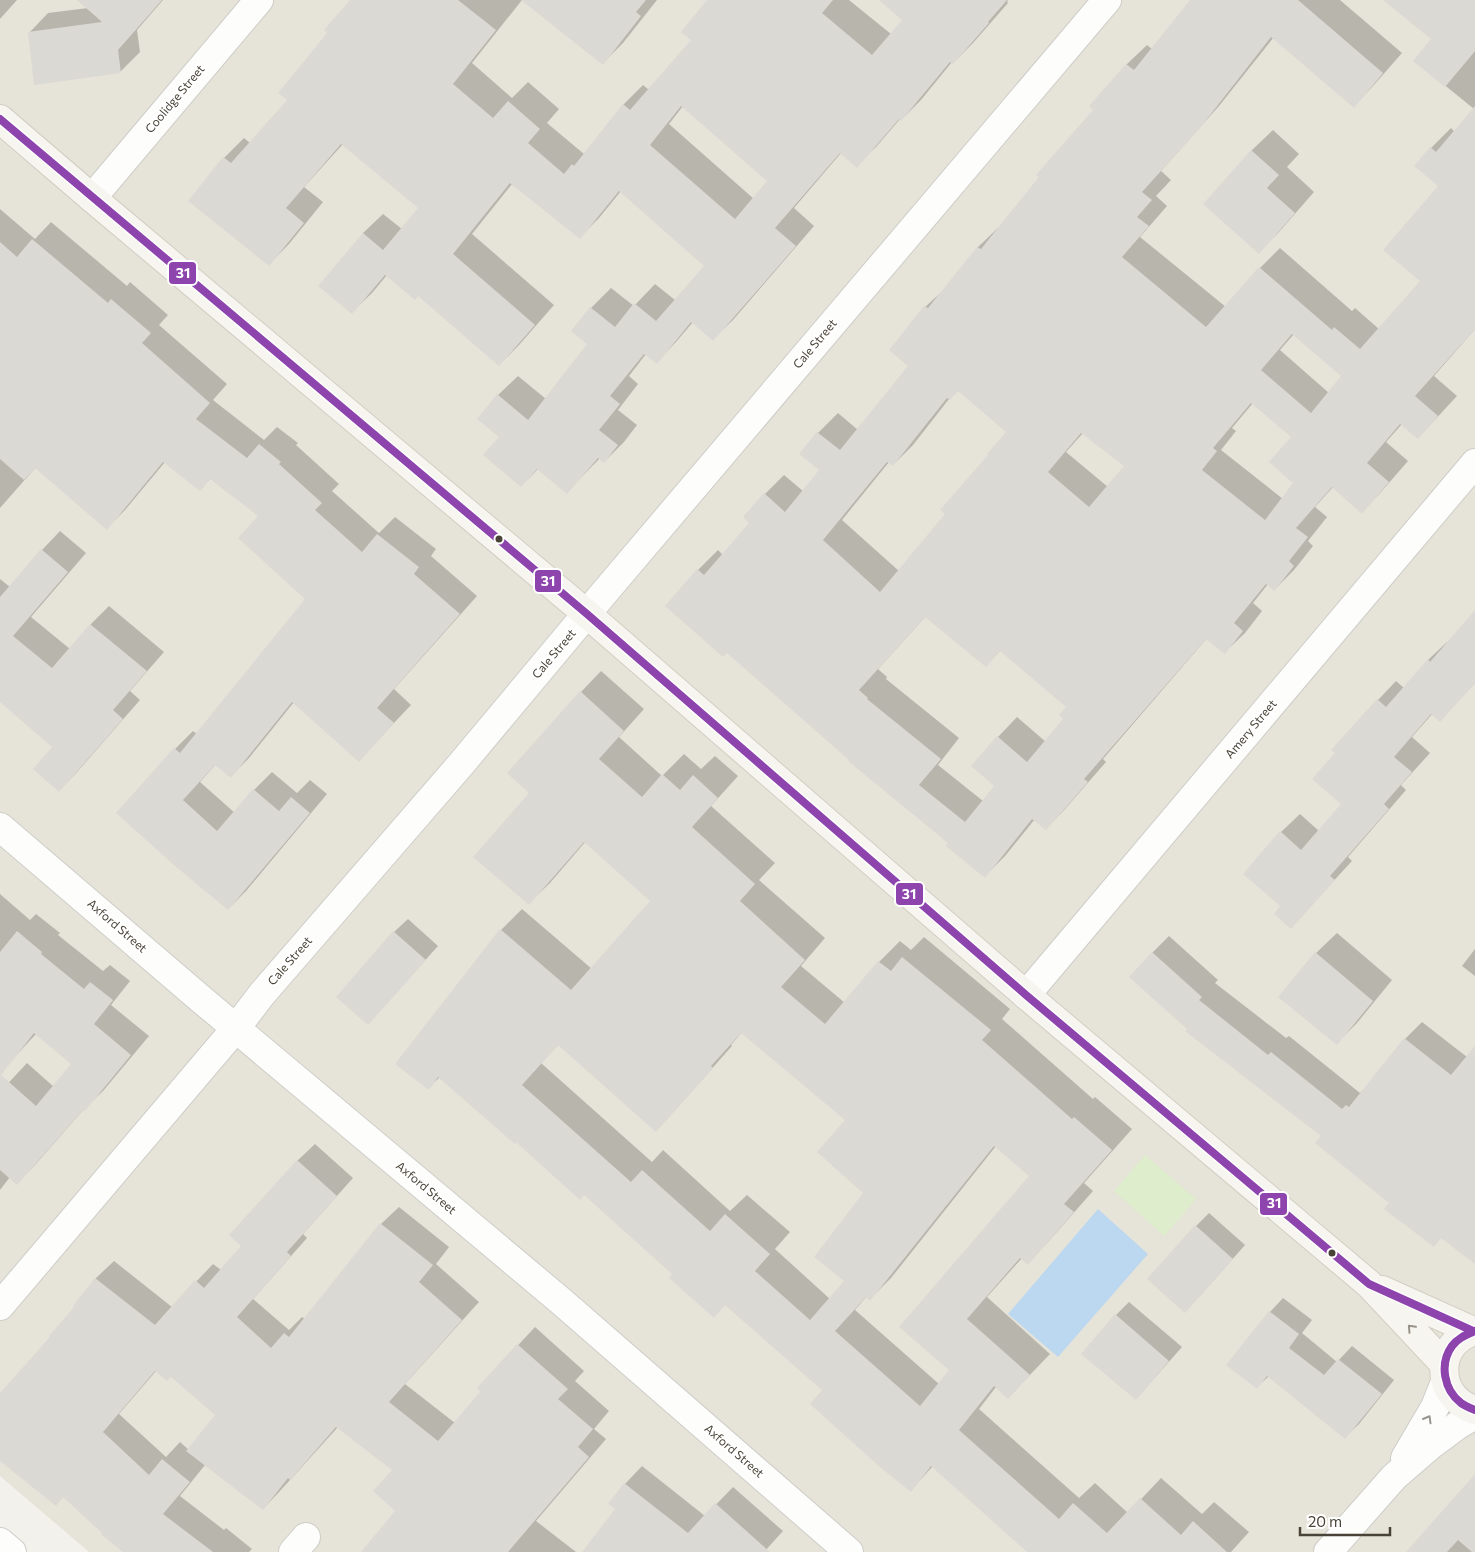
<svg xmlns="http://www.w3.org/2000/svg" width="1475" height="1552" font-family="Commissioner,sans-serif">
<rect width="100%" height="100%" fill="#f2f1ec"/>
<path fill="#e6e3d9" d="M0,0H1475V1552H89L0,1476Z"/>
<path fill="#deedcc" d="M1145,1155L1196,1199L1164,1236L1114,1191Z"/>
<path fill="#bcd8f0" d="M1098,1209L1148,1254L1058,1357L1008,1314Z"/>
<path fill="#0003" fill-rule="evenodd" d="M0,0H17L0,19Z
M78,0H163L137,30L140,52L120,72L29,33L48,13L88,8Z
M352,0H522L472,63L512,98L528,82L559,109L547,123L584,154L623,105L643,85L649,90L693,40L709,0H849L891,34L903,20L881,0H1008L1007,2L1008,3L973,43L953,63L952,62L921,100L901,120L900,119L876,147L856,166L841,153L794,208L814,226L733,320L713,339L693,322L676,342L657,362L646,354L629,376L638,384L618,410L637,425L624,442L604,462L600,458L567,492L539,468L521,486L500,437L498,395L518,376L546,399L588,344L573,331L591,308L611,288L634,306L655,284L675,300L706,265L621,191L599,218L580,237L512,184L472,234L554,305L519,345L499,365L418,294L387,275L372,293L352,312L363,233L383,214L402,229L420,208L343,144L304,187L323,202L289,244L269,264L224,158L244,138L250,143L289,100L329,33ZM683,106L769,181L754,199L669,124Z
M523,0H657L623,43L603,63Z
M1192,0H1340L1402,53L1373,86L1354,106L1274,37L1219,106L1161,171L1171,180L1156,196L1167,206L1140,237L1226,307L1260,268L1280,248L1352,311L1355,308L1379,329L1422,281L1440,186L1416,166L1431,148L1451,128L1455,132L1474,109L1415,61L1433,39L1385,0H1475V329L1434,376L1457,396L1418,438L1402,424L1386,442L1408,461L1381,492L1362,512L1333,487L1315,507L1327,517L1308,541L1313,546L1294,570L1274,590L1268,584L1253,603L1262,611L1245,633L1225,652L1207,638L1103,759L1106,762L1065,809L1046,829L1035,819L1005,856L985,876L950,842L850,760L698,570L718,550L723,555L751,523L765,494L784,475L803,491L821,470L801,454L818,433L838,413L858,430L909,366L925,307L946,288L978,247L998,228L999,229L1095,110L1090,106L1127,64L1147,45L1152,49ZM1294,334L1343,376L1329,393L1280,350ZM959,390L1008,432L946,514L899,571L842,520L889,462L893,465L913,445L949,399ZM1253,403L1293,437L1295,483L1283,499L1221,450L1236,431L1232,428ZM1083,433L1126,466L1108,487L1066,452ZM926,616L986,666L1001,650L1068,707L1065,719L1046,742L1017,717L998,737L995,786L983,801L938,765L959,738L886,679L887,677L878,669Z
M1273,130L1299,154L1287,167L1314,192L1279,232L1259,252L1205,204L1252,150Z
M0,209L35,239L51,222L127,286L130,282L168,315L159,325L227,384L213,400L264,440L277,427L298,443L296,445L339,484L332,491L379,533L395,517L436,549L431,556L477,596L394,689L411,705L359,760L294,702L249,758L231,776L216,764L200,782L235,813L254,790L272,772L297,793L310,780L327,794L246,891L228,909L174,864L175,749L193,731L197,734L307,599L260,516L211,478L200,490L165,462L125,510L107,528L36,467L0,508Z
M60,531L86,553L31,617L70,649L91,624L109,606L164,652L130,691L140,700L77,772L59,791L54,746L0,700V579L10,587L42,550Z
M1475,611V683L1440,720L1433,713L1412,737L1430,753L1401,785L1406,790L1348,857L1352,861L1291,927L1282,906L1281,832L1300,814L1319,831L1342,804L1336,753L1378,700L1396,681L1404,688L1428,660L1447,642L1448,643Z
M601,671L644,709L619,737L662,776L684,754L701,769L715,756L738,776L711,806L775,863L759,880L825,938L801,966L845,1003L879,962L900,941L911,950L924,937L1010,1009L1002,1019L1093,1099L1095,1097L1132,1129L1084,1183L1093,1191L1048,1242L1028,1263L1022,1258L987,1297L1050,1354L1008,1398L996,1387L979,1409L1079,1498L1095,1483L1128,1513L1161,1478L1202,1514L1214,1502L1249,1532L1231,1552H1029L933,1466L911,1490L824,1390L726,1304L714,1316L674,1274L584,1193L516,1141L440,1077L428,1088L397,1064L501,930L522,909L592,969L652,900L586,841L550,883L529,903L531,792L581,692ZM742,1032L847,1120L865,1193L846,1280L830,1299L775,1249L790,1232L747,1195L730,1211L663,1150L652,1162L541,1063L559,1044L656,1130L676,1109L732,1046L731,1045ZM996,1146L1031,1176L901,1326L950,1370L939,1384L855,1310L867,1296L870,1299L891,1278Z
M0,894L30,920L36,914L60,933L58,935L103,971L110,965L130,981L111,1005L149,1036L103,1091L84,1109L35,1165L17,1183L10,1177L0,1190V1092L27,1063L54,1087L73,1064L36,1034L8,1064L0,1057Z
M408,919L438,946L368,1024L394,932Z
M1337,933L1392,980L1357,1023L1337,1043L1316,953Z
M1169,936L1218,980L1215,983L1286,1038L1289,1036L1360,1093L1364,1089H1365L1405,1039L1422,1022L1467,1057L1475,1048V1263L1442,1237L1391,1203L1322,1136L1189,1029L1152,953Z
M1475,949V976L1462,966Z
M315,1144L353,1178L303,1234L307,1238L253,1299L289,1330L302,1317L305,1319L381,1224L399,1207L449,1247L436,1264L479,1302L405,1384L455,1423L482,1391L478,1388L535,1327L584,1371L575,1381L609,1411L594,1429L606,1439L536,1521L576,1552H363L397,1511L393,1470L338,1427L280,1491L263,1509L205,1465L180,1496L224,1530L226,1528L252,1549L249,1552H125L64,1496L56,1504L0,1459V1395L52,1337L96,1278L114,1261L172,1307L213,1264L221,1270L243,1246L297,1161ZM156,1371L171,1375L217,1415L189,1450L180,1442L166,1457L119,1414Z
M1209,1213L1245,1245L1199,1297L1196,1226Z
M1283,1298L1312,1320L1302,1333L1337,1362L1352,1346L1394,1380L1359,1424L1345,1437L1269,1376L1257,1387L1270,1312Z
M1129,1302L1182,1347L1136,1399L1116,1315Z
M642,1466L705,1516L733,1487L783,1531L764,1552H583L617,1509L610,1503L625,1484Z
M1475,1476V1552H1407Z"/>
<path fill="#dbd9d4" fill-rule="evenodd" d="M77,0H162L118,50L121,73L34,85L28,32L102,22Z
M350,0H458L496,30L453,84L493,118L508,101L540,129L528,143L564,174L572,164L574,166L623,104L630,110L691,40L681,32L707,0H833L822,13L872,55L902,20L879,0H1007L988,22L989,23L953,64L950,62L901,121L899,119L857,168L840,153L775,228L796,246L713,341L691,322L657,364L644,354L610,396L620,404L599,430L618,445L604,463L598,458L567,494L537,469L521,487L483,455L499,437L477,419L497,394L528,420L587,344L571,331L590,307L615,327L634,303L656,321L704,266L619,191L580,239L510,183L453,254L535,325L499,366L418,296L415,300L385,275L352,314L318,286L363,233L383,250L418,208L341,144L286,208L304,223L269,266L188,201L223,157L231,163L287,100L278,93L327,33L324,30ZM681,106L767,181L735,219L650,145Z
M521,0H646L636,12L641,16L603,65Z
M1190,0H1298L1383,73L1354,108L1271,37L1200,128L1142,192L1152,200L1137,217L1149,226L1122,257L1206,327L1259,267L1332,330L1334,327L1360,349L1420,281L1383,250L1438,186L1414,166L1430,147L1436,152L1475,106V329L1415,396L1438,416L1418,439L1400,424L1367,463L1389,482L1362,514L1332,487L1296,528L1308,537L1289,561L1294,566L1274,591L1266,584L1234,623L1243,631L1225,654L1206,639L1084,779L1088,782L1046,830L1032,819L985,878L946,846L948,843L848,761L849,760L727,653L723,657L665,606L697,569L704,575L749,523L743,517L764,493L785,512L819,470L799,454L817,432L840,450L908,366L889,350L924,306L928,308L977,247L981,249L1039,177L1036,175L1093,110L1089,106L1126,64L1134,70ZM1292,334L1341,376L1311,413L1261,370ZM958,391L1006,432L987,454L988,455L940,510L945,514L880,592L823,540L887,462L893,466L947,398L950,400ZM1251,403L1291,437L1269,462L1293,483L1265,520L1202,470L1217,451L1213,448ZM1081,433L1124,466L1089,507L1048,472ZM925,617L986,667L1000,651L1066,707L1059,715L1063,719L1027,762L997,736L971,766L994,786L965,822L919,785L941,759L867,699L868,698L859,690Z
M1383,0H1475V51L1445,87L1413,61L1431,39Z
M1251,150L1279,175L1267,188L1295,213L1259,254L1203,204Z
M32,239L108,303L111,299L151,333L142,343L210,403L196,419L247,458L259,444L281,462L279,464L322,503L315,510L362,552L377,534L419,567L414,574L460,614L377,708L394,723L359,762L292,702L231,778L215,765L183,800L217,831L253,789L279,811L291,797L310,813L228,910L174,865L116,813L174,748L180,753L305,599L238,538L258,516L210,479L200,491L163,462L107,530L35,468L24,480L0,459V242L17,257Z
M41,549L68,572L13,636L52,668L90,624L147,671L113,710L123,719L59,792L33,769L52,747L0,702V597Z
M1475,610V683L1440,722L1431,714L1394,757L1412,772L1384,804L1389,809L1330,876L1335,880L1291,929L1274,914L1280,906L1243,874L1280,831L1301,850L1341,804L1312,779L1335,753L1331,750L1377,699L1386,707L1428,659L1430,662Z
M580,691L624,731L599,759L642,797L662,774L680,790L693,775L718,798L692,827L755,884L740,901L805,960L781,987L825,1024L878,961L891,971L902,957L991,1030L982,1040L1072,1119L1074,1117L1112,1150L1064,1204L1074,1212L1028,1265L1020,1258L967,1319L1030,1375L1008,1399L994,1386L959,1430L1059,1519L1073,1503L1107,1533L1140,1498L1181,1535L1193,1521L1227,1552H1027L931,1466L911,1492L881,1468L810,1404L822,1390L725,1305L714,1318L669,1278L672,1274L584,1195L580,1200L516,1142L515,1144L438,1077L429,1090L395,1064L500,929L571,990L650,901L584,842L529,905L473,857L529,793L507,773ZM741,1033L845,1120L817,1152L863,1193L814,1257L844,1281L810,1320L755,1271L770,1254L725,1214L710,1231L642,1170L631,1182L522,1085L558,1045L656,1132L713,1068L711,1066ZM994,1146L1029,1176L899,1327L949,1370L920,1406L835,1331L866,1297L870,1301Z
M17,931L42,952L41,954L84,989L90,982L113,1000L94,1024L131,1055L85,1111L83,1110L17,1185L0,1170V952ZM34,1033L71,1064L36,1106L1,1075Z
M393,931L426,960L368,1025L336,997Z
M1152,952L1202,997L1199,1000L1268,1055L1271,1052L1342,1109L1346,1105L1349,1107L1404,1038L1451,1075L1475,1046V1264L1441,1238L1434,1247L1384,1209L1389,1203L1315,1143L1321,1136L1185,1031L1187,1029L1129,977Z
M1315,952L1373,1001L1337,1045L1278,997Z
M297,1160L337,1196L287,1252L291,1256L237,1317L271,1348L284,1333L289,1337L380,1223L433,1265L419,1282L462,1320L389,1402L438,1441L480,1392L477,1388L517,1344L568,1389L558,1399L593,1429L578,1447L589,1457L508,1552H361L395,1511L373,1491L392,1470L336,1427L290,1480L288,1478L263,1510L186,1451L215,1415L171,1377L167,1381L155,1371L103,1432L149,1475L162,1459L190,1482L163,1514L213,1552H123L101,1534L102,1533L63,1497L56,1506L0,1461V1393L50,1337L49,1336L74,1307L73,1306L95,1278L155,1325L195,1280L204,1288L241,1246L229,1235Z
M1195,1225L1233,1259L1185,1313L1147,1279Z
M1269,1311L1299,1334L1289,1348L1324,1375L1338,1359L1382,1394L1345,1439L1267,1376L1257,1389L1226,1365Z
M1115,1314L1169,1361L1136,1400L1081,1354Z
M1475,1474V1552H1472L1458,1540L1447,1552H1406Z
M624,1483L688,1533L715,1503L770,1552H582L615,1509L608,1504Z"/>
<g fill="none" stroke-linecap="round" stroke-linejoin="round">
<defs>
<path id="street" d="M92,198L259,0
M0,827L202,1000L562,1302L849,1552
M1026,995L1475,463
M0,1306L236,1028L262,994L462,763L604,593L1107,0
M1405,1458L1435,1407L1445,1382
M0,1542L12,1552
M293,1552L306,1537
M1328,1552L1394,1477L1431,1445L1458,1425L1475,1415"/>
<path id="secondary" d="M0,119L92,198L587,614L1026,995L1369,1284L1444,1364
M1382,1290L1473,1331
M1475,1331C1434,1342 1434,1398 1475,1410"/>
</defs>
<use href="#street" stroke="#cecdc8" stroke-width="30"/>
<use href="#secondary" stroke="#d2cec3" stroke-width="30"/>
<use href="#street" stroke="#fdfdfc" stroke-width="28"/>
<use href="#secondary" stroke="#f7f5ef" stroke-width="28"/>
<defs>
<path id="bus-1" d="M0,119L587,614L1026,995L1369,1284L1473,1331
M1475,1331C1466,1335 1458,1338 1452,1346C1439,1364 1444,1390 1461,1403C1465,1406 1470,1408 1475,1410"/>
</defs>
<use href="#bus-1" stroke="#fff" stroke-width="11"/>
<use href="#bus-1" stroke="#8e44ad" stroke-width="8"/>
</g>
<defs><path id="oneway-chevron" d="M-2-3.5L2.5 0L-2 3.5" fill="none" stroke-width="1.6" stroke-linecap="round" stroke-linejoin="round" transform="scale(1.25)"/></defs>
<use stroke="#97938a" href="#oneway-chevron" transform="translate(1411 1328) rotate(-133)"/>
<use stroke="#9a9790" href="#oneway-chevron" transform="translate(1428 1419) rotate(-60)"/>
<g fill="#494337" stroke="#fff" stroke-width="2">
<circle cx="499" cy="539" r="4.5"/>
<circle cx="1332" cy="1253" r="4.5"/>
</g>
<g text-anchor="middle" stroke-width="4.5" stroke-linejoin="round" paint-order="stroke">
<g font-size="12" fill="#494337" stroke="#fff">
<text transform="translate(175 99) rotate(-50)" y="4">Coolidge Street</text>
<text transform="translate(815 344) rotate(-50)" y="4">Cale Street</text>
<text transform="translate(554 654) rotate(-50)" y="4">Cale Street</text>
<text transform="translate(1251 729) rotate(-50)" y="4">Amery Street</text>
<text transform="translate(117 926) rotate(41)" y="4">Axford Street</text>
<text transform="translate(290 961) rotate(-49)" y="4">Cale Street</text>
<text transform="translate(426 1188) rotate(40)" y="4">Axford Street</text>
<text transform="translate(734 1451) rotate(41)" y="4">Axford Street</text>
</g>
</g>
<g stroke="#fff" stroke-width="2">
<rect x="168" y="261" width="29" height="24" rx="5" fill="#8e44ad"/>
<rect x="534" y="569" width="28" height="24" rx="5" fill="#8e44ad"/>
<rect x="895" y="882" width="29" height="24" rx="5" fill="#8e44ad"/>
<rect x="1259" y="1192" width="29" height="24" rx="5" fill="#8e44ad"/>
</g>
<g font-size="14" text-anchor="middle" font-weight="bold" fill="#fff">
<text x="183" y="278">31</text>
<text x="548" y="586">31</text>
<text x="909" y="899">31</text>
<text x="1274" y="1208">31</text>
</g>
<path d="M1300 1527v8h90v-8" fill="none" stroke="#494337" stroke-width="2.5"/>
<text x="1308" y="1527" font-size="15" fill="#494337" stroke="#ffffff" stroke-width="4" paint-order="stroke">20 m</text>
</svg>
